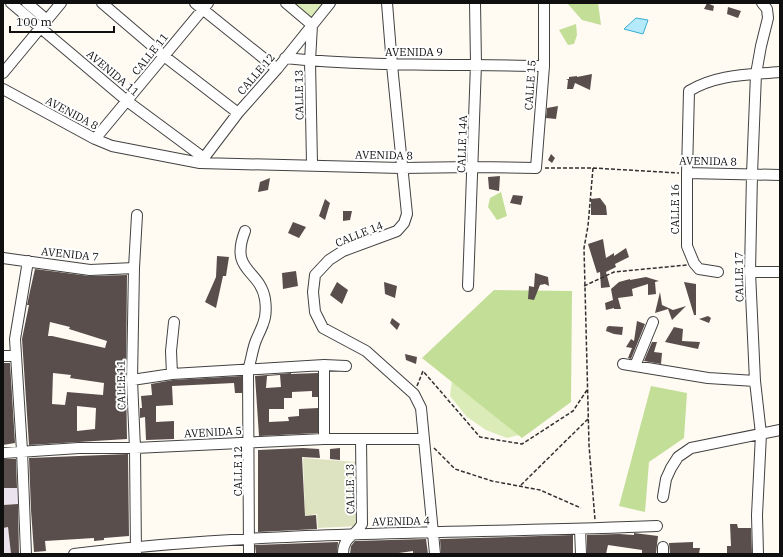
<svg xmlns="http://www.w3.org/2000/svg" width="783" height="557" font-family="'IBM Plex Serif',serif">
<rect width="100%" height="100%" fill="#fffaf2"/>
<path fill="#ebe4ee" d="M3,488H19L20,504L3,505Z
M8,527L11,554H3V528Z"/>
<path fill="#dbecb9" d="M289,3H326L312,22Z
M453,371L523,434L507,438L486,430L467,417L450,396Z"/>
<path fill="#c2de97" d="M567,3H598L601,25L582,20Z
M576,24L577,35L574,44L568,45L559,30Z
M501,192L507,216L497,220L488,207L490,198Z
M494,290L572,291L571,402L522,438L422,358Z
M651,386L687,393L684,438L649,462L645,512L619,506Z"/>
<path fill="#dde3c1" d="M303,458L357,462L358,526L318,528L317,514L305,516Z"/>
<path fill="#b4eaf9" stroke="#37aed4" d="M636,18L648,20L643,34L624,29Z"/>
<path fill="#594e4b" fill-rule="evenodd" d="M707,3L714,6L713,11L704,9Z
M728,7L741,11L738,18L727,14Z
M592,74L590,90L575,83L573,89H567L568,80L566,79H569V77L577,76V77Z
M558,106L556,119L546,118L547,108Z
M551,154L555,158L552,163L548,160Z
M500,176L499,191L489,189L488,177Z
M270,178L268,190L258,192L260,182Z
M513,195L523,196L521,205L510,203Z
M600,198L606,206L607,215H591V199Z
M325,199L330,203L325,220L319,216Z
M343,211H352L350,220L343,221Z
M293,222L306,227L299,238L288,233Z
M603,239L606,258L614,253V256L626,248L629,257L615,264L616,267L606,272L610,287L601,288L600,272L597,273L588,244Z
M217,256L229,257L226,276H223L216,308L205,302L216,277Z
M35,269L89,276L127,275L126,380L127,439L29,445L22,339L29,305H27L30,291ZM50,322L70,327L69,329L107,341L105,348L52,336H48ZM53,373L71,375L70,378L104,383L103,395L67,392L65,405L52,404ZM77,406L96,408L95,429L77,431Z
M296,271L298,286L283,289L282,273Z
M535,273L548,277L549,286L545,284L540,285L534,300L528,299L529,286L534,287Z
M646,277L659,281L655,282L656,294L648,295V284L632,289L633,296L618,298L621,309H614V308L606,310L605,303L613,300L611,289L619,282L630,279V280Z
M337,282L348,290L342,304L330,295Z
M384,282L397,286L395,298L385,294Z
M684,282L696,284V315H694Z
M660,292L662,305L673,310L686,306L672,320L668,309L655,313Z
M708,316L711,318L709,323L699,319Z
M392,318L400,324L397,330L390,323Z
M637,321L645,324L631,359L628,358L632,348L626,347L631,339L634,341Z
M609,326L623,327L622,335L614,334L606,331L607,327Z
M674,327L683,329L682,341L700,342L698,349L665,342Z
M652,342H657L654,352L662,353L661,364L644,361Z
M405,354L417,357L416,364L406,360Z
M3,363H10L15,443L3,445Z
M291,373V374L318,373V397H312V391L292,392V398H284V409H269V422L289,421L288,417L299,416V409L318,408V433L259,436L255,376ZM280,375L281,387L266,388L267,376Z
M242,376V393H235L234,383L172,386L173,405L156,406V422L174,421V439L146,440L145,417L140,418V408H142L141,396L152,395L151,384L173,380Z
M303,448L319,449L320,458L302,457L305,516L316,515L317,529L258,532V450Z
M340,448V460L330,459V449Z
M128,454L129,536L104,538V540L94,541V538L45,541L46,551L34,552L31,510L29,458Z
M3,459H16L17,488H4Z
M18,504L19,554H11L8,527L3,528V505Z
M730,524H737L738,528H751L752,554H727V546H731Z
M634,533L658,536L656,554H642V550L608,545L606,554H587V535L619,534L634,535Z
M573,535V554H441L440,539Z
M426,539L428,554H413V551L399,553V554H350L351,546L355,541Z
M338,542L337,554H256L255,545Z
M693,542V548H700L699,554H670L669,543Z"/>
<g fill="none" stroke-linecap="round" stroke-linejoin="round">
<defs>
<path id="minor" d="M11,3L127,101L204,158
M27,3L47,20
M102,3L164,56L238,113
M195,3L277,69
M286,3L312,25L310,61L312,164
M387,3L392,65L407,214L404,223L397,231L343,251L329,260L315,275L313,292L315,312L323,328L366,351L414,394L421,408L435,554
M285,58C371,67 458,64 544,66
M3,73L61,3
M3,89L95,139L112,146L200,163L401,168L473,167L536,168L544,66V3
M95,139L208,3
M200,163L238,113L277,69L330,3
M687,173L780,175
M245,231C229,272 260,269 265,299C266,306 266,317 263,324C261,330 257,337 255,343C252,352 251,361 248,370L249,554
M3,258L90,270L134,268
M718,272L699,269L694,263L687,246V173L689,91C717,74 748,75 780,72
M750,272H780
M468,286L476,64L475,3
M3,356H16
M623,364L708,378L755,381
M324,365V439
M635,366L653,322
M172,374L171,351L174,322
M132,380L172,374L324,365L346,366
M3,453L79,448H135L324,439H424
M663,497L666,479L671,468L678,457L691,448L780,430
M580,529L581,554
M663,547V554
M26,554L22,451L15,339L28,261
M74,554C268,530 463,534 657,526
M136,554L135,448L132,380L134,268L137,215
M343,554C343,536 355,537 362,524L361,439
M758,554L757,515L761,434L755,381L750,272L752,174L756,74L761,46L768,18L767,9L762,3"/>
</defs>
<use href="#minor" stroke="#424242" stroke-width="12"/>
<path stroke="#313131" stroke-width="1.5" stroke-dasharray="4 2" stroke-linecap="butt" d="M545,168H593L679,173
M593,168L588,226L584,248L589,445L595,520
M584,286L614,272L687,265
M417,386L423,371L480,437L522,444L573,411L587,390
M434,448L455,469L492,481L540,490L581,508
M521,485L588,419"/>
<use href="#minor" stroke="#fff" stroke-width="10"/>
</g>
<g text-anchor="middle" stroke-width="4" stroke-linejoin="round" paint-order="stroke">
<g font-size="11" fill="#0f0f0f" stroke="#fff">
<text x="414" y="56">AVENIDA 9</text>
<text transform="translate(150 54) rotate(-51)" y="4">CALLE 11</text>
<text transform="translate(113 73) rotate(40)" y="4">AVENIDA 11</text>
<text transform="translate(256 74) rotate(-49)" y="4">CALLE 12</text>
<text transform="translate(530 85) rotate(-86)" y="4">CALLE 15</text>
<text transform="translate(299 95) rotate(-91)" y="4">CALLE 13</text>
<text transform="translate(72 113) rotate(28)" y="4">AVENIDA 8</text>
<text transform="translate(462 144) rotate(-88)" y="4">CALLE 14A</text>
<text transform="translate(384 155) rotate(1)" y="4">AVENIDA 8</text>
<text transform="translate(708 161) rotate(1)" y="4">AVENIDA 8</text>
<text transform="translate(675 209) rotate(-90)" y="4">CALLE 16</text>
<text transform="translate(359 234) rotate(-22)" y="4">CALLE 14</text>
<text transform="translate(70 254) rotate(6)" y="4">AVENIDA 7</text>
<text transform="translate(739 277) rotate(-91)" y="4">CALLE 17</text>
<text transform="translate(121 385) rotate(-91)" y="4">CALLE 11</text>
<text transform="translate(213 432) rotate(-3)" y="4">AVENIDA 5</text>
<text transform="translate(238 471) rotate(-90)" y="4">CALLE 12</text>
<text transform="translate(350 489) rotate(-91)" y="4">CALLE 13</text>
<text transform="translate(401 521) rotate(-1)" y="4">AVENIDA 4</text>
</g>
</g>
<rect width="783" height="557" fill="none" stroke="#0f0f0f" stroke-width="8"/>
<path d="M10 26v6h104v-6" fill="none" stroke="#0f0f0f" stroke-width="2"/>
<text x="16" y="26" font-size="12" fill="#0f0f0f" stroke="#ffffff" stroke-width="3" paint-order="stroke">100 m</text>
</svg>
